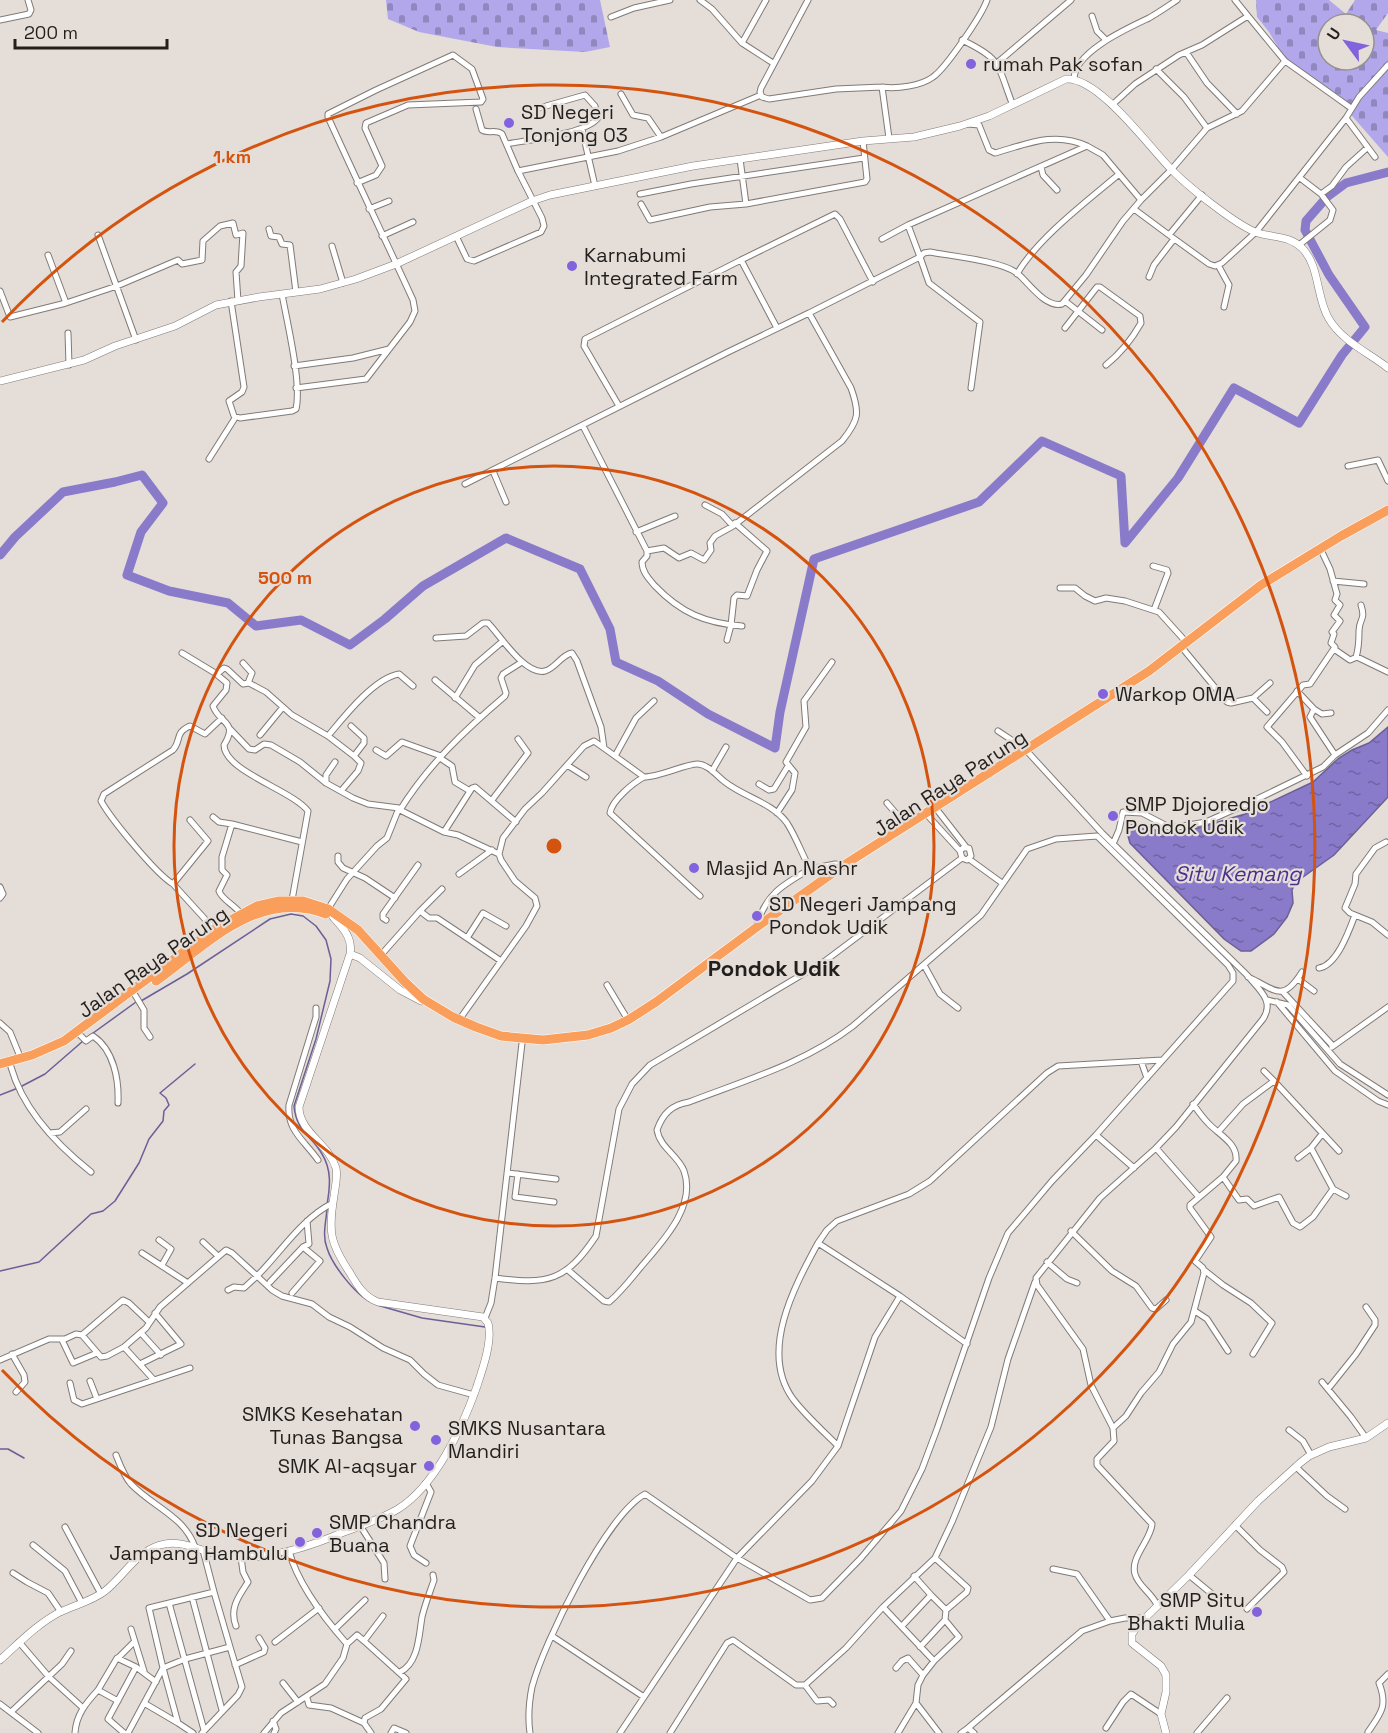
<svg xmlns="http://www.w3.org/2000/svg" width="1388" height="1733" font-family="'Space Grotesk',sans-serif">
<defs>
<pattern id="cemetery-stones" width="16" height="16" patternUnits="userSpaceOnUse" patternTransform="scale(1.5)"><rect width="16" height="16" fill="#b3a7ec"/><path d="M2 7V4a2 2 0 0 1 4 0v3zM10 15v-3a2 2 0 0 1 4 0v3z" fill="#9187bf"/></pattern>
<pattern id="water-ripples" width="26" height="14" patternUnits="userSpaceOnUse" patternTransform="scale(1.5)"><rect width="26" height="14" fill="#8a7aca"/><path d="M2 4q2-2 4 0t4 0M15 11q2-2 4 0t4 0" fill="none" stroke="#7063a3"/></pattern>
</defs>
<rect width="100%" height="100%" fill="#e4ddd8"/>
<path fill="url(#cemetery-stones)" fill-rule="evenodd" d="M386,0H600L610,47L585,52L497,47L419,32L388,19Z
M1256,0H1329L1346,14L1355,0H1388V13L1376,30L1388,33V157L1346,109L1284,57L1269,32L1257,17ZM1328,24H1364V60H1328Z"/>
<path fill="url(#water-ripples)" stroke="#6b5f96" stroke-width="1.5" d="M1388,727V797L1334,855L1296,882L1292,890L1293,903L1287,917L1274,934L1251,951H1241L1224,939L1130,843L1126,829L1129,824L1159,831L1181,833L1245,814L1313,782L1339,758L1352,750L1369,743Z"/>
<g fill="none" stroke-linecap="round" stroke-linejoin="round">
<path stroke="#6b5f96" stroke-width="1.5" d="M141,1001L187,974L270,919L291,914L303,916L316,926L326,940L331,959L330,981L316,1039L294,1106C296,1131 311,1135 322,1154C332,1170 330,1187 327,1205
M89,1036L136,1002
M22,1086L45,1074L83,1041
M0,1095L18,1088
M327,1209C326,1222 322,1236 327,1248C332,1265 357,1297 373,1303
M0,1271L39,1262L91,1214L103,1211L115,1201L139,1163L149,1139L163,1121L164,1111L169,1105L166,1098L160,1093L195,1064
M377,1305L422,1318L485,1327
M0,1449H8L24,1458"/>
<path stroke="#8a7aca" stroke-width="9" d="M0,555L15,537L63,492L115,482L142,475L163,503L141,532L127,575L169,591L228,603L256,626L301,620L350,645L385,619L423,586L506,538L580,569L610,629L616,662L658,681L708,714L775,748L780,712L814,559L979,502L1042,441L1121,476L1125,543L1178,478L1234,388L1299,423L1342,355L1365,327L1329,275L1305,230L1306,221L1327,197L1346,183L1388,172"/>
<defs>
<path id="minor" d="M700,0L712,9L742,43
M766,0L742,43L773,63
M808,0L761,88L760,92L762,97L769,99L836,89L882,87L889,138
M1092,16L1097,31L1106,40
M1248,16L1285,61L1351,108
M611,17L634,8L670,0
M0,20L29,14L31,10L28,0
M962,40C1002,59 997,64 1012,103
M1186,52L1207,83L1237,114
M997,63L1071,0
M1156,69L1184,97L1207,128
M1074,79C1074,52 1128,28 1149,18C1158,13 1168,6 1177,0
M882,87C897,89 921,86 933,77C946,68 982,15 987,0
M621,94L633,115L648,118L661,137
M1112,105L1135,84L1179,55L1202,45L1248,16L1235,0
M1346,118L1375,157
M968,124L979,125L989,150L995,153C1027,144 1055,131 1087,146
M582,129L595,186
M507,144C527,140 586,134 598,118L595,106L585,95L532,110
M1041,167L1043,175L1057,190
M518,171L618,151L661,137L761,95
M640,194L691,184L864,158
M1321,194L1332,186L1346,167L1367,148
M641,204L650,220L710,207L746,204L740,159
M746,204L865,182L867,179L863,141
M369,209L389,201
M1134,209L1169,235L1202,195
M908,225L920,257L924,253L930,252C951,256 1001,261 1017,273C1029,283 1045,308 1062,304L1086,275L1123,221L1141,200L1171,170L1207,128L1242,111L1285,61
M269,229L271,236L279,237L282,244L290,245L296,292
M98,235L136,340
M1169,235L1209,264L1215,266L1222,263L1256,232L1346,118L1359,97L1388,65
M382,236L413,222
M456,236L467,259L474,261L541,232L544,226L542,218L518,171L502,134C496,129 488,134 482,130L476,109
M882,239L908,225L1087,146L1103,155L1141,200
M1299,245L1330,220L1333,210L1321,194L1300,178
M332,246L343,283
M48,255L66,303
M741,260L835,214L840,219L873,282
M1218,265L1229,285L1224,307
M1017,274C1037,239 1087,201 1118,175
M1149,277L1154,265L1174,239
M0,291L10,317L66,303L117,286L178,260L182,264L202,260L203,241L220,226L233,223L236,235L243,233L241,266L236,272L238,301
M231,301L244,387L242,392L229,401L234,416L240,418L292,411L296,409C302,383 287,322 282,294
M1065,301L1102,330
M1065,328L1097,287H1100L1140,316L1141,323C1132,339 1121,353 1106,365
M68,333L69,365
M294,366L353,358L389,349
M296,388L366,379L410,322L415,311L413,300C385,239 356,179 328,117V114L376,90L453,55L472,69L483,99L481,102L408,105L366,123L365,128L382,166L376,175L357,183
M619,406L584,346L585,339L741,260L777,328
M583,426L647,551V556L642,562C642,572 649,579 655,586C681,613 705,623 742,626
M209,459L235,418
M1348,466L1378,460L1388,481
M493,471L506,502
M465,484L728,352L809,313
M705,505L722,514L733,526
M636,532L675,516
M647,551L664,548L679,558L691,553L704,560L711,550L710,543L715,536L733,526L842,441C859,420 860,413 851,388L809,313L920,257L929,283L980,322L971,388
M1153,566L1167,570L1168,573L1154,610
M1333,581L1364,584
M1060,588H1075L1085,596L1095,601L1106,598L1125,601L1159,612L1187,643
M436,638L466,636L483,623H488C500,635 525,676 545,671C556,668 561,655 572,653L577,661L601,727L604,748
M727,640L731,625L734,598L737,595L747,596L757,570L767,551L735,523
M1334,649L1350,660L1357,657L1388,672
M1184,650L1227,702L1231,703L1253,698L1267,712
M182,653L215,673L227,683L226,690L213,706C219,724 239,721 224,745C224,771 292,790 308,811L292,900
M1356,657C1359,648 1359,640 1359,631C1359,618 1366,621 1361,605
M243,663L252,673L248,683
M217,674L224,668L227,669L243,684L249,683L266,692L292,715L328,736L354,756
M435,680L480,718
M1297,691L1314,709L1310,717L1335,755
M455,698L475,665L503,641
M1253,698L1270,683
M1314,709L1322,714L1331,713
M230,729L249,749L255,750L264,744L271,745L300,762L326,783L353,798L368,804L399,808L400,810C428,765 465,730 505,696L506,693L501,678L503,674L522,662
M998,731L1025,749L1102,833L1248,976C1259,990 1275,1001 1263,1019L1176,1127L1156,1148L1100,1198L1036,1278L1037,1285L1083,1349L1091,1385L1113,1428L1114,1441L1097,1459V1465L1152,1524C1151,1540 1130,1557 1135,1574C1138,1586 1152,1593 1157,1605
M260,735L283,707
M328,736C343,718 374,678 399,674L413,686
M376,750L386,756L402,742L441,756
M615,756L644,777C660,777 688,763 698,764C709,765 717,776 725,782C744,797 773,803 787,823C796,837 802,854 810,869L835,864L844,865
M440,758L452,766L455,782L470,791
M567,765L586,777
M712,771L726,747
M1307,776L1282,742L1267,727L1303,685L1310,684L1335,647L1331,643L1334,634L1332,632L1340,621L1334,615L1340,605L1335,600L1337,594L1330,569L1322,552
M644,777C633,783 612,800 610,813L700,896
M326,783V775L335,762
M759,784L769,790L774,789L788,766
M341,791L358,771L361,763L354,756L364,743V738L351,726
M492,800L528,753L518,739
M887,803L906,825
M400,810L444,832L472,788L475,787L516,822
M938,811L966,847
M777,813L792,790L795,773L786,762L806,727L804,701L832,662
M213,817L219,822L232,824L222,857V870L227,875L219,891C222,900 235,905 241,914
M929,817L960,851L962,858L967,860L971,856L969,848H963L960,851
M190,820L208,841L173,884L214,929
M232,824L302,842
M444,832L458,835L499,854
M1386,842L1375,848L1356,874L1355,884L1345,908L1350,913L1372,922L1388,935
M1113,844L1119,830L1123,812L1142,813L1171,828L1206,822L1253,801L1323,767L1335,755L1368,733L1388,710
M338,856V862L343,868L365,878L395,898
M969,859L1002,883
M459,874L492,850
M173,884C156,874 111,819 101,801L104,794L173,750C182,740 174,733 190,726L205,734L222,718
M0,887L3,894L0,898
M328,909L347,879L377,846L387,838L399,808
M420,911L442,889
M386,920L383,918V914L418,865
M757,924C767,893 783,885 810,869
M467,938L501,961
M381,955L420,911L429,918H437L467,938L483,913L506,926
M924,965L940,994L958,1008
M1319,968C1337,965 1349,931 1355,915
M1248,977C1275,989 1282,1004 1302,972
M1298,979L1314,991
M607,985L628,1020
M1283,992L1333,1046
M135,995L144,1010V1028L150,1037
M1267,1000L1288,1005L1340,1064L1388,1095
M1277,1002L1335,1071L1378,1101L1388,1105
M316,1008V1017L289,1105C287,1131 304,1140 318,1160
M459,1020L526,926L537,906L535,898L515,881L501,860L499,854L503,838L525,809L542,793L584,746L594,741L615,756L636,718L654,701
M0,1023L10,1032L21,1059
M80,1035L86,1041L93,1036C114,1050 119,1080 118,1103
M1332,1047L1388,1007
M1141,1061L1147,1078
M11,1067C23,1110 57,1145 91,1172
M1264,1071L1274,1081
M1219,1131L1243,1104L1274,1081L1339,1151
M50,1133L60,1132L86,1109
M1096,1135L1134,1168
M1156,1148L1198,1196
M1298,1158L1311,1148L1322,1134
M508,1173L556,1179
M518,1174L515,1197L554,1202
M1223,1177L1239,1200L1247,1199L1254,1206L1279,1197L1293,1223L1300,1227L1313,1217L1333,1189L1311,1148
M1333,1189L1346,1196
M333,1203C302,1218 281,1252 257,1276L272,1290L282,1296L312,1304L329,1317L350,1327L383,1348L410,1360L424,1374L438,1385L474,1395
M1071,1231L1112,1271L1136,1286L1152,1308L1156,1309L1166,1300
M159,1240L171,1249L162,1265
M203,1242L218,1256
M818,1243C794,1287 759,1352 793,1399C806,1416 823,1431 838,1446
M142,1253L188,1283
M1047,1262L1067,1279L1077,1283
M1204,1270L1223,1285L1251,1303L1272,1323L1253,1354
M495,1278C548,1285 566,1281 596,1236L619,1109L632,1084L650,1065L825,961L962,858
M270,1282L303,1247L309,1244L307,1221
M292,1293L320,1261L303,1247
M900,1296L967,1344
M1195,1311L1207,1319L1228,1351
M485,1318L491,1303L495,1278L522,1043
M141,1333L161,1355
M82,1335L123,1300L129,1303L149,1322
M62,1340L73,1363L97,1353
M124,1347L154,1380
M12,1354L24,1375L25,1382L16,1392
M0,1360L49,1339H65L76,1334L82,1335L101,1357L107,1356L124,1347L146,1328L160,1307L226,1250L232,1253L257,1276L244,1288L234,1287L228,1290
M140,1364L181,1344L155,1313
M90,1381L97,1399
M1322,1382L1351,1417L1366,1438
M70,1383L74,1400L82,1404L190,1368
M1328,1389L1356,1354L1375,1325V1320L1366,1307
M1113,1428L1126,1416L1141,1393L1159,1372L1173,1344L1191,1322L1204,1273L1203,1268L1195,1261L1211,1237L1190,1208V1205L1223,1177L1236,1161C1238,1143 1219,1135 1208,1123C1203,1118 1198,1111 1193,1104
M1289,1430L1303,1441L1311,1455
M116,1455C120,1465 124,1476 131,1484C153,1507 184,1516 195,1547
M1296,1467L1327,1496L1345,1509
M1235,1525L1260,1550L1282,1567L1284,1572L1247,1609
M65,1527L101,1594
M361,1527L384,1563L385,1579
M33,1545L65,1571L82,1603
M289,1551C298,1585 324,1618 347,1644
M935,1558L968,1588L967,1592L946,1610
M426,1563L414,1555L410,1546L431,1492L426,1483
M1053,1569L1077,1574L1110,1621
M13,1573L27,1582L48,1593L61,1612
M1189,1575L1212,1594
M192,1597L222,1710
M169,1603L204,1730
M883,1607L934,1661
M236,1626C229,1608 239,1596 248,1582L243,1572L241,1557
M902,1626L931,1595L914,1576
M131,1629L144,1671
M335,1629L365,1600
M552,1636L644,1697
M364,1641L406,1679L381,1709L365,1718L364,1723L371,1733
M19,1642L49,1677L83,1708
M275,1642L319,1608
M920,1647L945,1620
M119,1657L134,1642
M235,1665L264,1652L265,1648L259,1638
M896,1668L902,1661L908,1658L923,1675
M400,1672C419,1663 419,1634 422,1617C425,1604 430,1592 434,1580L433,1575
M283,1683L298,1702
M805,1685L817,1701L829,1700L833,1704
M307,1698L309,1705L331,1708L364,1723
M118,1701L98,1690L117,1658L136,1667L156,1682
M144,1703L178,1723
M916,1703L939,1733
M0,1704L38,1733
M11,1712L62,1664L71,1651
M273,1721L276,1729L274,1733
M968,1728L1082,1631L1110,1621L1125,1618H1145
M1106,1728L1123,1702L1131,1694L1161,1714
M1368,1732C1381,1713 1388,1706 1379,1683L1388,1674
M75,1733C76,1715 86,1703 98,1690
M124,1733L108,1719L136,1667
M128,1733L163,1668L149,1608L214,1592L203,1550
M193,1733L178,1723L163,1668L185,1659L230,1647L214,1592
M202,1733L238,1695L242,1687L230,1647
M264,1733L281,1713L325,1684L343,1658L347,1644L357,1635L364,1641L383,1616
M391,1733L394,1728L406,1733
M530,1733C528,1719 529,1702 532,1687C544,1642 606,1516 645,1494L737,1558L810,1600L822,1598L861,1558L901,1511L922,1469L937,1429L989,1278L1008,1233L1052,1181L1096,1135L1233,981V973L1228,965L1097,836L1056,839L1027,849L981,915L853,1026C805,1063 746,1080 689,1102C672,1105 663,1113 657,1130C660,1148 678,1155 684,1171C697,1207 661,1243 640,1268C630,1280 621,1292 609,1302L604,1301L568,1270
M620,1733L737,1558L812,1481L838,1446L875,1337L900,1296L818,1243L827,1230L837,1221L909,1194L930,1181L1047,1073L1058,1066L1162,1060
M670,1733L727,1643L733,1640L796,1685H805L846,1648L883,1607L935,1558L952,1522L991,1427L1008,1359L1035,1282
M898,1733L916,1703L918,1685L923,1675L934,1661L959,1637L945,1620L946,1610L931,1595
M961,1733L968,1728L974,1733
M1197,1733L1227,1698"/>
<path id="tertiary" d="M0,381L84,360L115,346L175,326L216,305L259,297L320,289L356,279L396,264L532,201L550,195L693,166L863,141L914,137L960,126L989,116L1066,79C1099,77 1149,147 1171,169C1187,186 1234,223 1255,232C1271,238 1289,235 1302,248C1320,266 1316,298 1329,319C1342,341 1369,353 1388,368
M350,954L360,958L400,990L421,1001
M0,1660C19,1643 37,1624 60,1612C75,1605 92,1601 105,1591C124,1576 136,1552 160,1545C181,1539 197,1550 217,1554C231,1557 247,1558 262,1556C291,1553 318,1543 344,1532C363,1525 381,1519 398,1509C435,1486 462,1428 476,1389C482,1371 493,1341 488,1323L483,1317L378,1302C364,1297 357,1285 350,1273C330,1243 328,1232 334,1196C335,1187 338,1177 336,1168C329,1144 299,1132 299,1107L350,954C353,938 343,928 333,917
M1166,1733L1161,1714L1166,1692V1675L1161,1666L1132,1643V1634L1138,1625L1189,1575L1258,1501L1300,1463L1309,1456L1329,1447L1366,1438L1388,1423"/>
<path id="trunk" d="M156,981C206,945 259,888 326,914
M0,1064L32,1055L64,1041L214,929L257,906L279,901H303L328,909L358,930L404,981L423,999L453,1017L476,1027L501,1036L543,1040L588,1035L611,1028L628,1020L656,1002L761,924L844,865L1149,671L1261,585L1341,536L1388,510"/>
</defs>
<use href="#minor" stroke="#817a76" stroke-width="7"/>
<use href="#tertiary" stroke="#817a76" stroke-width="8"/>
<use href="#trunk" stroke="#fff" stroke-width="10"/>
<use href="#minor" stroke="#fff" stroke-width="5"/>
<use href="#tertiary" stroke="#fff" stroke-width="7"/>
<use href="#trunk" stroke="#fa9e5c" stroke-width="9"/>
</g>
<g fill="none" stroke="#d4530e" stroke-width="3">
<circle cx="554" cy="846" r="380"/>
<path d="M2 322A761 761 0 1 1 2 1370"/>
</g>
<g fill="#8262dd" stroke="#e4ddd8" stroke-width="2">
<circle cx="971" cy="64" r="6"/>
<circle cx="509" cy="123" r="6"/>
<circle cx="572" cy="266" r="6"/>
<circle cx="1103" cy="694" r="6"/>
<circle cx="1113" cy="816" r="6"/>
<circle cx="694" cy="868" r="6"/>
<circle cx="757" cy="916" r="6"/>
<circle cx="415" cy="1426" r="6"/>
<circle cx="436" cy="1440" r="6"/>
<circle cx="429" cy="1466" r="6"/>
<circle cx="317" cy="1533" r="6"/>
<circle cx="300" cy="1542" r="6"/>
<circle cx="1257" cy="1612" r="6"/>
</g>
<g text-anchor="middle" stroke-width="4.5" stroke-linejoin="round" paint-order="stroke">
<g font-size="20" fill="#221f1d" stroke="#e4ddd8" text-anchor="start">
<text x="983" y="71">rumah Pak sofan</text>
<text x="521" y="119">SD Negeri<tspan x="521" dy="23">Tonjong 03</tspan></text>
<text x="584" y="262">Karnabumi<tspan x="584" dy="23">Integrated Farm</tspan></text>
<text x="1115" y="701">Warkop OMA</text>
<text x="1125" y="811">SMP Djojoredjo<tspan x="1125" dy="23">Pondok Udik</tspan></text>
<text x="706" y="875">Masjid An Nashr</text>
<text x="769" y="911">SD Negeri Jampang<tspan x="769" dy="23">Pondok Udik</tspan></text>
<text x="403" y="1421" text-anchor="end">SMKS Kesehatan<tspan x="403" dy="23">Tunas Bangsa</tspan></text>
<text x="448" y="1435">SMKS Nusantara<tspan x="448" dy="23">Mandiri</tspan></text>
<text x="417" y="1473" text-anchor="end">SMK Al-aqsyar</text>
<text x="329" y="1529">SMP Chandra<tspan x="329" dy="23">Buana</tspan></text>
<text x="288" y="1537" text-anchor="end">SD Negeri<tspan x="288" dy="23">Jampang Hambulu</tspan></text>
<text x="1245" y="1607" text-anchor="end">SMP Situ<tspan x="1245" dy="23">Bhakti Mulia</tspan></text>
</g>
<g font-size="20" fill="#221f1d" stroke="#e4ddd8">
<text transform="translate(950 783) rotate(-33)" y="7">Jalan Raya Parung</text>
<text transform="translate(153 962) rotate(-35)" y="7">Jalan Raya Parung</text>
</g>
<g font-size="21" font-style="italic" fill="#4b2f8e" stroke="#e4ddd8">
<text x="1238" y="881">Situ Kemang</text>
</g>
<g font-size="22" font-weight="bold" fill="#221f1d" stroke="#e4ddd8">
<text x="774" y="976">Pondok Udik</text>
</g>
</g>
<circle cx="554" cy="846" r="9" fill="#d4530e" stroke="#e4ddd8" stroke-width="3"/>
<g font-size="18" text-anchor="middle" font-weight="bold" fill="#d4530e" stroke="#e4ddd8" stroke-width="4.5" stroke-linejoin="round" paint-order="stroke">
<text x="232" y="163">1 km</text>
<text x="285" y="584">500 m</text>
</g>
<g transform="translate(1346 42) rotate(303)"><circle r="28" fill="#e4ddd8" stroke="#96918d" stroke-width="1.5"/>
<path d="M0-4.5L10 22L0 15L-10 22Z" fill="#8262dd"/>
<text y="-9" font-size="16" font-weight="bold" text-anchor="middle" fill="#221f1d">U</text>
</g>
<path d="M15 39v9h152v-9" fill="none" stroke="#221f1d" stroke-width="3"/>
<text x="24" y="39" font-size="18" fill="#221f1d" stroke="#e4ddd8" stroke-width="4.5" paint-order="stroke">200 m</text>
</svg>
